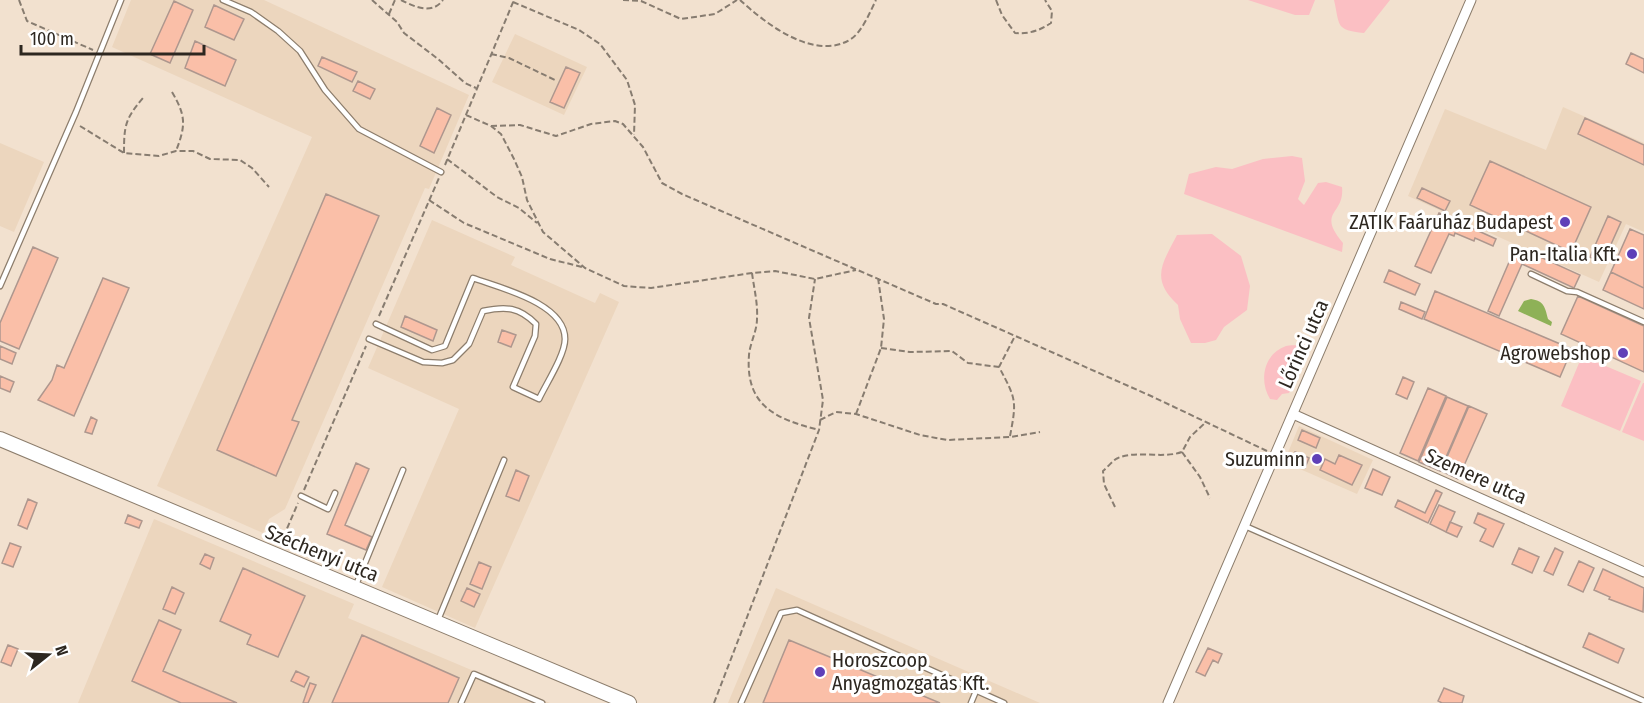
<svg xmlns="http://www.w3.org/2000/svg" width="1644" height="703" font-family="'Fira Sans Condensed',sans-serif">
<rect width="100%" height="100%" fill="#f2e1cf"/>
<path fill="#ecd6be" d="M131,0H264L469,95L429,189L425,188L285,509L269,519L263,533L157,486L312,137L112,47Z
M515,34L587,67L564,115L492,82Z
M1563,107L1644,143V232L1626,224L1599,282L1408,196L1445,109L1546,150Z
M0,143L44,162L14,232L0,226Z
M432,220L515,257L511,265L595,303L600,293L619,302L475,628L382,587L459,409L368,368Z
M1299,426L1373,460L1357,494L1284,462Z
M154,519L354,604L348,618L550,703H78Z
M776,588L1040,703H728Z"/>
<path fill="#fbbfc3" d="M1248,0H1315L1309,15H1295Z
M1334,0H1390L1364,33C1335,30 1340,26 1334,0Z
M1292,156L1302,158L1305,181L1298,199L1304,205L1318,183L1326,182L1342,187C1345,215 1316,211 1343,243L1342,252L1184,194L1189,174L1216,167L1232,169L1263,159Z
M1212,234L1241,256L1250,286L1247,310L1224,327L1216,340L1205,343H1191L1180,319L1178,305C1150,279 1162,264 1177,235Z
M1306,344L1311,348L1289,393L1282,394L1277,400L1270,399C1259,381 1263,354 1286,346C1293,344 1299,347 1306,344Z
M1582,356L1641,381L1620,431L1561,406Z
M1643,383H1644V441L1622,432Z"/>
<path fill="#8eb157" d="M1531,299C1544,301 1545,307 1548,319L1552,322L1551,326L1518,311L1524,301Z"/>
<path fill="#fabfa8" stroke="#ae978e" stroke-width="1.5" d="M174,1L193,10L170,63L150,54Z
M214,5L244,19L234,40L205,27Z
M195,41L236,60L225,86L185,68Z
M1631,53L1644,59V73L1626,64Z
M322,57L357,72L352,82L318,66Z
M566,67L580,73L564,108L550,102Z
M358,81L375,89L370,99L353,91Z
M437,108L451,115L434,153L420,146Z
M1585,118L1644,145V165L1578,134Z
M1490,161L1591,207L1571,252L1470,205Z
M1422,188L1450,201L1445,211L1417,198Z
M326,194L379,216L292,420L299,422L276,476L217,450Z
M1439,213L1496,239L1493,246L1475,238L1474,241L1455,233L1454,236L1449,234L1431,273L1415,266Z
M1608,216L1621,222L1603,262L1590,257Z
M1630,229L1644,235V288L1611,272Z
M1516,246L1580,275L1574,288L1522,264L1499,316L1488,311Z
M33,247L58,258L19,349L0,341V323Z
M1389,270L1420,284L1415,295L1384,282Z
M1611,272L1644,288V309L1603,290Z
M103,278L129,288L74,416L38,400L52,380L57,365L64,368Z
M1435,291L1572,349L1560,377L1424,319Z
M1578,296L1644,326V372L1561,334Z
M1401,302L1425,312L1422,319L1399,309Z
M405,316L437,330L433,341L401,327Z
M502,330L516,335L511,347L498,342Z
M0,346L16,353L12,364L0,359Z
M0,376L14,382L10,392L0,388Z
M1403,377L1414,382L1407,399L1396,394Z
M1428,388L1446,396L1418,461L1400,453Z
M1447,397L1468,406L1440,471L1419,462Z
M1469,406L1487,414L1458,479L1441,471Z
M91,417L97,420L92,434L85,432Z
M1302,430L1320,438L1316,448L1298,440Z
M1295,452L1309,458L1305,468L1290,461Z
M1339,455L1362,465L1352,485L1320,470L1325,459L1335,464Z
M356,463L369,469L345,525L372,537L366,550L327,534Z
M1373,469L1390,477L1382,495L1365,488Z
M516,470L529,476L519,501L506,496Z
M1436,490L1442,493L1428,523L1395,507L1398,500L1425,513Z
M28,499L37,503L27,529L18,525Z
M1439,505L1455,512L1446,532L1430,524Z
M1478,513L1504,524L1493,547L1480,541L1486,529L1474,523Z
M128,515L142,521L139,528L125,523Z
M1450,522L1462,527L1457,537L1446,532Z
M10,543L21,547L13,567L2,563Z
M1519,548L1539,557L1532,573L1512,564Z
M1555,548L1563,552L1553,575L1544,571Z
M205,554L214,558L210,569L200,564Z
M1579,561L1594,568L1583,592L1568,585Z
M479,562L491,567L482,589L470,584Z
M243,568L305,596L278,657L247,644L251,635L220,621Z
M1603,569L1644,588L1643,612L1609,599L1610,597L1594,590Z
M172,587L184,593L175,614L163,609Z
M467,588L480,594L474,607L461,601Z
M159,620L181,630L163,671L237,703H181L132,681Z
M1589,633L1624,649L1618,663L1583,647Z
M362,635L459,678L448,703H332Z
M789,640L940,703H763Z
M8,645L18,649L11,666L1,662Z
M1208,648L1222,654L1218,663L1213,660L1205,676L1196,672Z
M296,671L309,677L304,687L291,681Z
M310,683L316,685L308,703H303Z
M1444,688L1464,696L1462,703H1442L1438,701Z"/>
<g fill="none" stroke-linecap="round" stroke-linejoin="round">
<defs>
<path id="lane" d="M223,0L251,12L278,31L300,51L325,90L359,129L441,172
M1531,274L1567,291L1577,292L1644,322
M0,286L76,112L121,0
M369,339L423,362L442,363L453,360L469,344L483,311C506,306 519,307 536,324L535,336L513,387L539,399C546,384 565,355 565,339C565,303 500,288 473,278L445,346L432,350L376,324
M301,496L328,509L335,493
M1245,526L1644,701
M356,585L403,470
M438,620L504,460
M461,703L474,674L542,703
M741,703L781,613L797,610L1004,703
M971,703L976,691"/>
<path id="street" d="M1293,414L1644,572
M1168,703L1471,0"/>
<path id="secondary" d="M0,439L629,703"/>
</defs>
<use href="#lane" stroke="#8c7d6c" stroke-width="7"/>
<use href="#street" stroke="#8c7d6c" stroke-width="11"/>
<use href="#secondary" stroke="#8c7d6c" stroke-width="16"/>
<path stroke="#877c70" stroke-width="2" stroke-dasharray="6 3" stroke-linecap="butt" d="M19,0L27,21L93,50
M372,0L397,22L404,33L438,59L465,83L476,88
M401,0C415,7 432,15 443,0
M623,0L641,1L681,19L715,14L737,0
M740,0C766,24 815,62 851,39C862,32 870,12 876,0
M996,0L1002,15L1015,33C1029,34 1039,31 1051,23L1052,11L1045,0
M513,2L579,30L600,44L627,80L635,105L634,135
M389,14L395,0
M491,54L509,58L555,80
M172,92C186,116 186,125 176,151
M466,115L491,126L501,134L514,159L522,177L527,200L543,232L585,268L624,286L651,288L752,273L775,271L815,279L856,270
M80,126L124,153L159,156L176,151H193L210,159L240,160L252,168L269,187
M491,126L520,125L556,136L591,124L615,121L623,124L643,147L662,183L682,194L936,304H943L1151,396L1267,451
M124,153C124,126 125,119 143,98
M447,159L497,197L519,208L537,223
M445,165L514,0
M429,200L464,223L550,259L582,267
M752,273C754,288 758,304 757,319C757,331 750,343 749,355C745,407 777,419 819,430
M379,316L439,178
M881,348L910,352L952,351L968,363L999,367
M856,414L881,348L884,319L878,278
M820,420L836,412L856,414L920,435L947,440L1010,437L1040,432
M1010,436C1017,400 1016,399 999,367L1015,336
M1182,452L1200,477L1210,498
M304,490L366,346
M1115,507L1104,484L1103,471C1108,467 1113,460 1118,458C1136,450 1162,459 1182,452L1190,437L1206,422
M280,545L298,503
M714,703L819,430L823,400L809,318L815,279"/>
<use href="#lane" stroke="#fff" stroke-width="4.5"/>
<use href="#street" stroke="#fff" stroke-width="9"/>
<use href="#secondary" stroke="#fff" stroke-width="14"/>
</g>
<g fill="#5f40b8" stroke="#fff" stroke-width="2">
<circle cx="1565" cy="222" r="6"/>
<circle cx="1632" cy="254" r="6"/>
<circle cx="1623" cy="353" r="6"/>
<circle cx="1317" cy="459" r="6"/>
<circle cx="820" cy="672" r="6"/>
</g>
<g text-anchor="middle" stroke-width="6" stroke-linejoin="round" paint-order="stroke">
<g font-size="20" fill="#2d2720" stroke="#fff" text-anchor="end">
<text x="1553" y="229">ZATIK Faáruház Budapest</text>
<text x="1620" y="261">Pan-Italia Kft.</text>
<text x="1611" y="360">Agrowebshop</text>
<text x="1305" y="466">Suzuminn</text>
<text x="832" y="667" text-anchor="start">Horoszcoop<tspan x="832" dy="23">Anyagmozgatás Kft.</tspan></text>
</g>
<g font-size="20" fill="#2d2720" stroke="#fff">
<text transform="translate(1303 344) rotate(-66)" y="7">Lőrinci utca</text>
<text transform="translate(1476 476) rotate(24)" y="7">Szemere utca</text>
<text transform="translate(322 553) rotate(22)" y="7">Széchenyi utca</text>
</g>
</g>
<g transform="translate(48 655) rotate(72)" stroke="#ffffff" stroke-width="4.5" paint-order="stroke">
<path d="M0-4.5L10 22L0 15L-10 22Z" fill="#2d2720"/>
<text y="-9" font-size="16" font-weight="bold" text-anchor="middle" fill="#2d2720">N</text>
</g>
<path d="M21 45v9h183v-9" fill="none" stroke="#2d2720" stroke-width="3"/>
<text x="30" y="45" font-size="18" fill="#2d2720" stroke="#ffffff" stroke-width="4.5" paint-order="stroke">100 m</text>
</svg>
